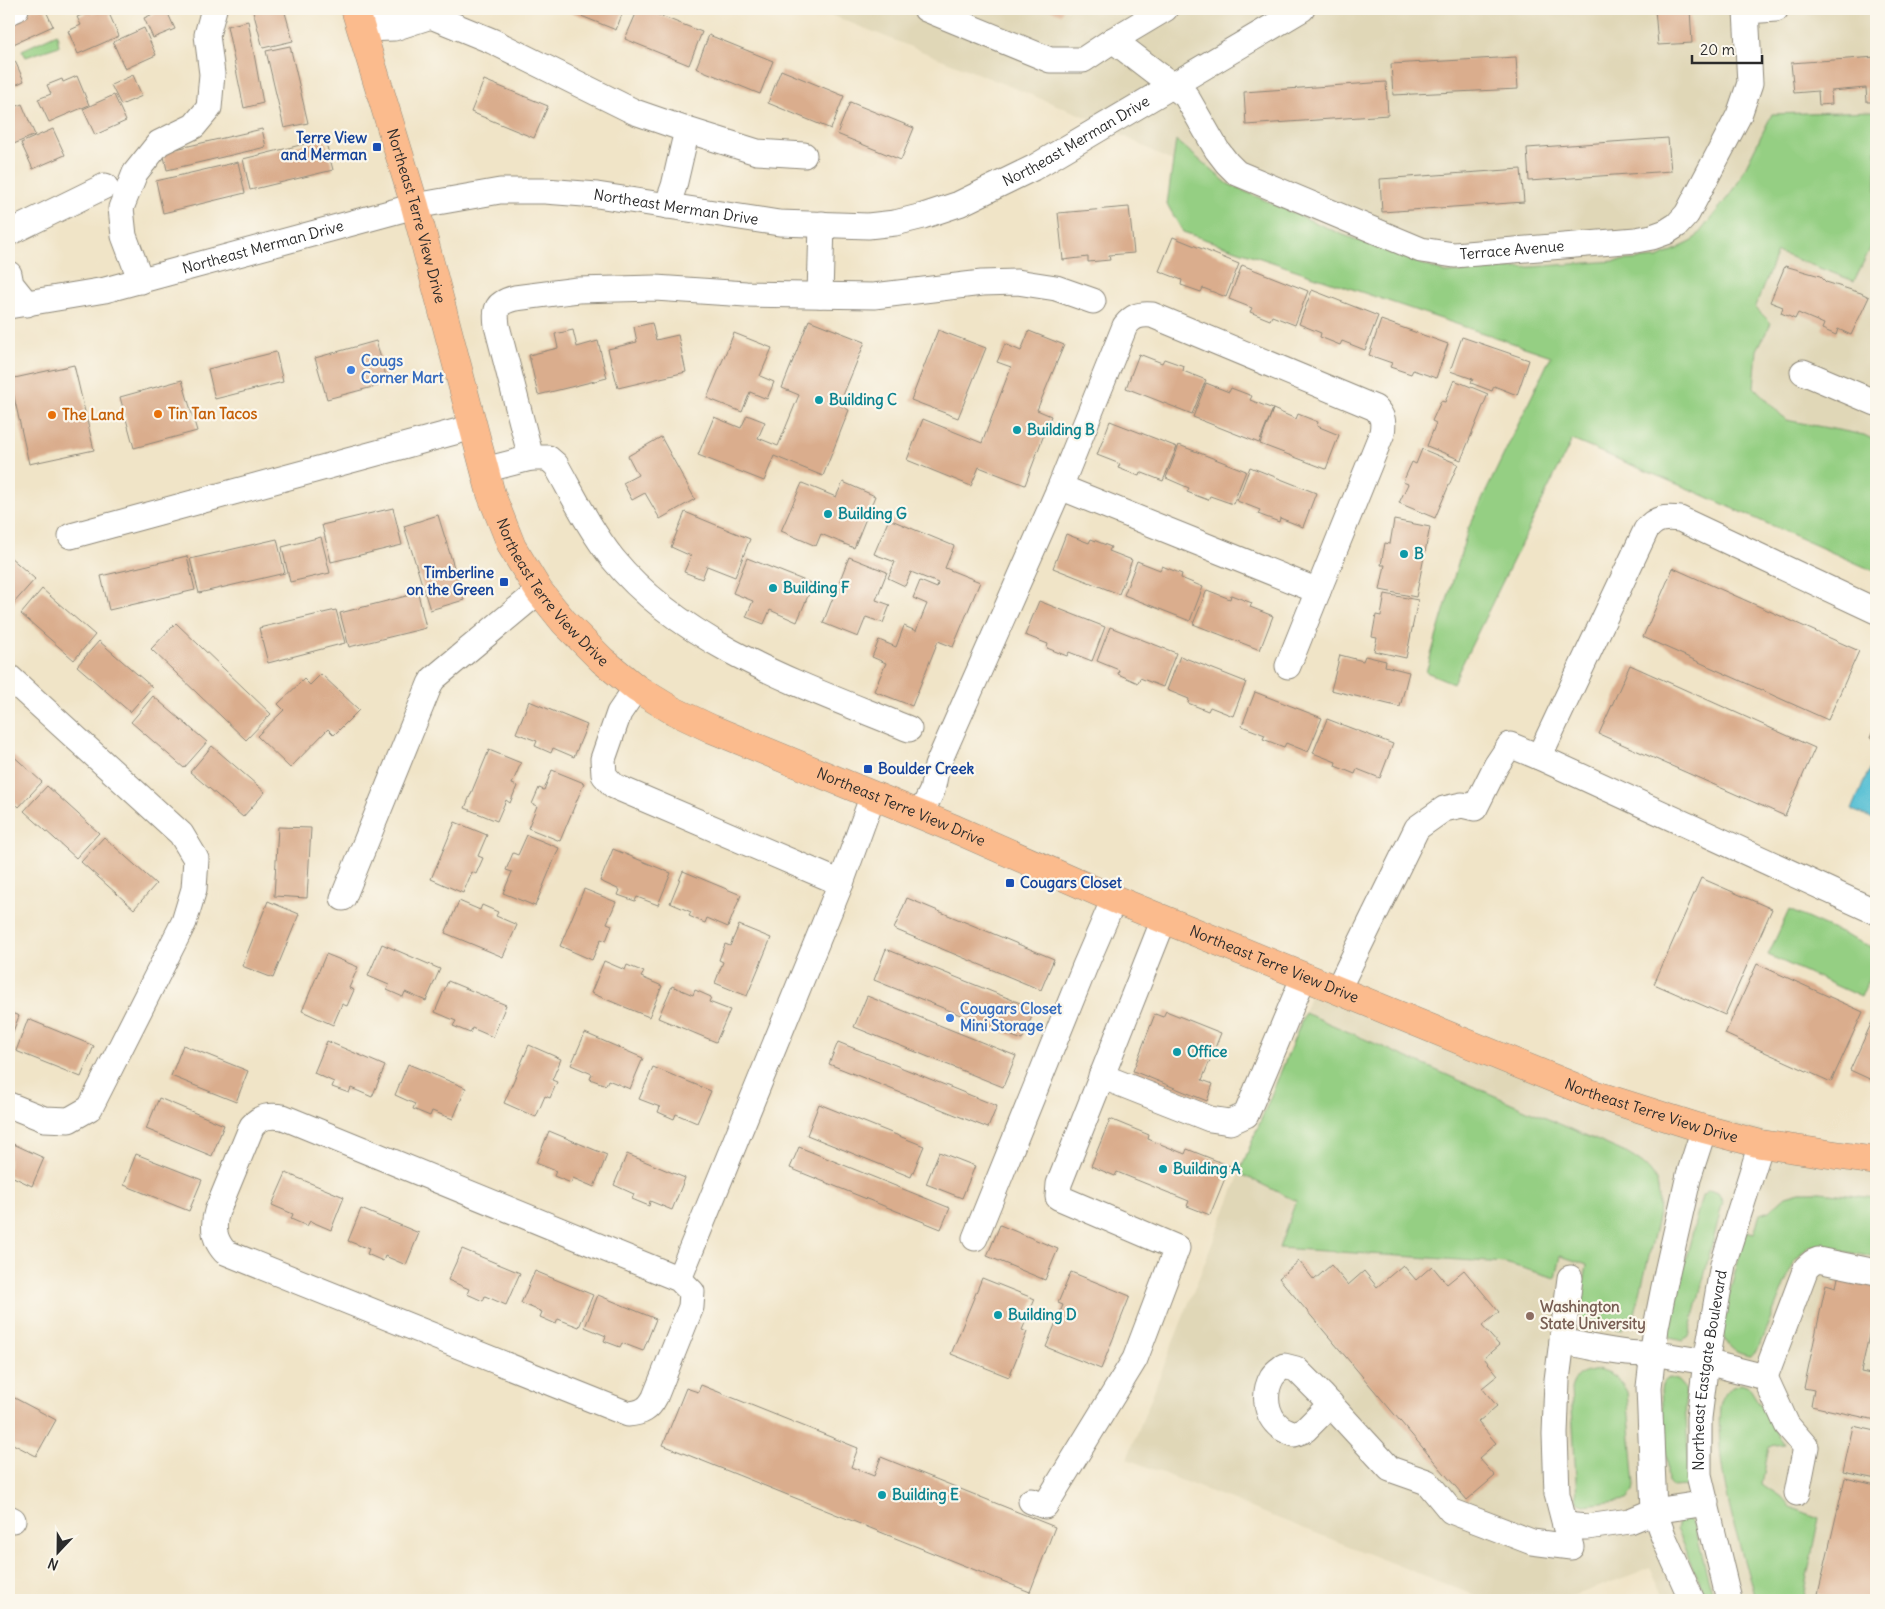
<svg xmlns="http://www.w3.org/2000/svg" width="1885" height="1609" font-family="Delius,sans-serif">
<rect width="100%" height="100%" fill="#fbf7ec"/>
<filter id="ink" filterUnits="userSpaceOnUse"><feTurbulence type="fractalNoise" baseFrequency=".02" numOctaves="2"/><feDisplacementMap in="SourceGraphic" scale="10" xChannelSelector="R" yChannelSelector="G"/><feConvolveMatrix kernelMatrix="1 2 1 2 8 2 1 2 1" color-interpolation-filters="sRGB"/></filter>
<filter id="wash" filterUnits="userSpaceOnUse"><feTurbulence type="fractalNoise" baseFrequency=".0096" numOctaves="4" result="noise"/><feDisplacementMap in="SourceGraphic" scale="20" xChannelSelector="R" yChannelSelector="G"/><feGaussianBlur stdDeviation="1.12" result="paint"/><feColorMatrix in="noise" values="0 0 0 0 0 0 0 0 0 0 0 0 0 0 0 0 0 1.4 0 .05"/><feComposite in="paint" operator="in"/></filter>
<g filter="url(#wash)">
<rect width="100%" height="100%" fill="#f0e4c7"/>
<path fill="#e0d7b7" d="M816,9H1876V572L1696,492L1534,425L1576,324L1254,205L1094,120Z
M1316,981L1526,1068L1876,1161V1600H1666L1650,1568L1562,1600H1486L1127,1459Z"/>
<path fill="#95cf83" stroke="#607d57" d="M57,34L59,46L26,57L22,50Z
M1876,111V237L1854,281L1777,252L1755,307L1771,323L1757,350L1754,387L1786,420L1864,435L1876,441V572L1696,492L1572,440L1453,683L1426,672L1468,529L1551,356L1183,232L1167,204L1176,140L1228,184L1341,234L1446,273L1658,258L1693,241L1735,188L1772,114Z
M1789,910L1876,949V963L1861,997L1768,955Z
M1305,1013L1626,1153C1658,1171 1661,1183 1658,1218L1633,1322H1624L1622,1330L1587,1323C1581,1320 1579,1317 1580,1310L1587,1265L1561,1256L1556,1278L1505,1263L1279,1248L1296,1201L1239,1173Z
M1709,1190L1718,1193L1723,1201L1689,1337L1683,1341L1670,1338L1668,1330L1702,1195Z
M1800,1192H1820L1876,1198V1258L1819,1246H1809L1793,1263L1757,1351L1751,1356C1710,1351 1725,1310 1732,1284C1737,1266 1741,1249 1746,1231L1754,1233L1760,1214L1769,1211L1786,1196Z
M1597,1370C1612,1373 1620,1379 1627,1392L1635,1487L1634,1492L1627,1500L1584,1505L1579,1503L1577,1499L1571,1389C1575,1374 1583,1373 1597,1370Z
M1671,1378L1677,1380L1684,1388L1690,1481L1687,1486L1672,1487L1668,1483L1661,1391C1662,1383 1664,1380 1671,1378Z
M1741,1384L1749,1387L1784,1444L1769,1446L1762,1484L1781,1497L1790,1507L1819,1518L1803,1596L1822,1600H1757L1753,1591C1735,1530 1715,1470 1720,1406C1723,1392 1728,1388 1741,1384Z
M1685,1519L1689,1520L1695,1527L1709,1582L1716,1600H1707L1676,1529L1678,1521Z"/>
<path fill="#57c0d4" stroke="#417680" d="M1869,770L1876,773V820L1852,810Z"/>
<g id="blocks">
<path fill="#daad8d" d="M33,9H45L53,26L9,46V20Z
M104,9H107L119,36L78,54L68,31L81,25L77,17L91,11L93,14Z
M164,9H166L175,29L153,38L144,18Z
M261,9H284L293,41L263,48L253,11Z
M564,9H624L616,30Z
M638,9H643L702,32L689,65L625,39Z
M1048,9H1063L1061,14Z
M1655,9H1690L1692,43L1658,45Z
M248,21L263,103L244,108L227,26Z
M144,28L156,55L125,69L113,42Z
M709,35L773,61L760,94L696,68Z
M290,46L308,123L284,128L266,51Z
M1516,57L1518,89L1393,95L1391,64Z
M1876,57V102H1867L1866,88L1831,91L1832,104L1819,105L1818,91L1794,93L1791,63Z
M15,61L24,81L9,88V63Z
M781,70L844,96L831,129L768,103Z
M133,75L142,96L121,105L111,85Z
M77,76L89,105L49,122L38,99L51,94L47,85L62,79L63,82Z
M484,80L548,106L534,138L471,112Z
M1386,82L1388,115L1246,125L1244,92Z
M114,95L126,121L95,135L83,109Z
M850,102L914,128L901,160L837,134Z
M22,104L35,135L9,146V110Z
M53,129L65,155L33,169L21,143Z
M262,129L266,147L167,170L163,152Z
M1668,138L1671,171L1529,181L1527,148Z
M325,139L333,170L250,190L243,159Z
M238,162L245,193L163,213L156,181Z
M1521,169L1524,202L1382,212L1380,179Z
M1129,207L1134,253L1109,255L1110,260L1088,262V257L1063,260L1058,213Z
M1173,237L1239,264L1226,297L1203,288L1201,292L1181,285L1182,280L1159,271Z
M1242,265L1308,291L1295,325L1272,316L1270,320L1250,312L1252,308L1229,299Z
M1785,266L1820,276L1826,282L1861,293L1869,297L1851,335L1838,329L1836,335L1822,329L1824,324L1798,313L1795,319L1781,313L1783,307L1770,302Z
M1312,290L1378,316L1365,350L1342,341L1340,345L1320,337L1321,333L1299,324Z
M809,320L865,342L839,405L849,410L823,476L774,456L764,481L698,455L714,417L741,428L747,415L765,422L758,438L778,446L799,395L782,388Z
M1381,320L1448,344L1436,378L1413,370L1411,374L1390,367L1392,363L1369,355Z
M652,323L656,340L678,335L686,372L618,388L608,349L637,342L634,327Z
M573,330L577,347L598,341L607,378L538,395L529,355L558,348L555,334Z
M938,330L986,348L958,418L911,400Z
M1029,331L1064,345L1037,410L1051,416L1025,485L979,467L971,486L907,460L923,419L982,443L1011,367L997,362L1005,344L1021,351Z
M734,333L772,348L760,376L774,382L767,399L750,392L742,412L707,398Z
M1462,337L1529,360L1517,395L1494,386L1492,391L1471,383L1473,379L1450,371Z
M376,341L388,383L327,399L315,358Z
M276,352L283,382L215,399L208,369Z
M1139,354L1162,363L1164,359L1184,366L1183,371L1206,380L1192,414L1126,388Z
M74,365L94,450L29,464L10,379Z
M182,380L197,431L134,448L120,397Z
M1454,380L1488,394L1461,460L1427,446L1436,423L1432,421L1441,401L1445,402Z
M1206,383L1229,392L1231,388L1252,396L1250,400L1273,409L1259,443L1193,417Z
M1273,409L1296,419L1298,414L1318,422L1317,426L1339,435L1326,469L1260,444Z
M1110,421L1177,447L1163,481L1140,472L1139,476L1118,468L1120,464L1097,455Z
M661,437L695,499L660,519L645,493L632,500L623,483L638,475L628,456Z
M1179,445L1246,471L1233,504L1210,496L1208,500L1187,492L1189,488L1166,478Z
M1422,449L1458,464L1435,518L1399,503L1408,484L1403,482L1412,462L1416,464Z
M1250,467L1316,493L1303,527L1280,518L1279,522L1258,514L1260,510L1237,501Z
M843,482L875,496L854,548L821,534L816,546L781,531L802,483L836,497Z
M393,508L402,545L331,562L322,525Z
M685,512L750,539L735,577L707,566L702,579L684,572L691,556L671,547Z
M438,515L464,600L430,610L404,526Z
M889,519L954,546L945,568L980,582L953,647L938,641L912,706L874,691L886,663L872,657L879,640L896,647L904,626L916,631L927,604L913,598L920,581L937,588L938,583L911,572L905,586L888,578L895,562L874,554Z
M1394,520L1430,527L1416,597L1380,590L1385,565H1381L1385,543L1390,544Z
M1066,534L1089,543L1091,539L1111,547L1109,551L1132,560L1119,594L1053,568Z
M321,537L330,573L290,582L282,547Z
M277,539L285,573L199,593L190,559Z
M9,556L35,579L13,604L9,601Z
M187,556L195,590L109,610L101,576Z
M849,557L887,572L876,600L890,605L883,623L866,617L858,637L823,623Z
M747,558L813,584L797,622L770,610L764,624L746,617L753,601L733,593Z
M1137,561L1160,570L1162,566L1182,574L1181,578L1203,587L1190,621L1124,595Z
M1673,568L1859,651L1828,720L1643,637Z
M42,589L95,635L74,660L21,614Z
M1207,590L1230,599L1231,595L1252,603L1250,607L1273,616L1260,650L1193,624Z
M418,593L426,628L349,647L340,613Z
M1385,594L1418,600L1406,658L1374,651L1377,638L1372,637L1376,615L1381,616Z
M1039,601L1105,627L1092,661L1069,652L1067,656L1047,648L1048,644L1025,635Z
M336,610L345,643L268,663L259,628Z
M176,623L271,714L246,740L151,649Z
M1110,627L1176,653L1163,687L1140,678L1138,683L1118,674L1119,670L1097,661Z
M99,641L152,687L130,712L77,666Z
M1340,655L1363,661L1365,656L1386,661L1385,666L1409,672L1400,707L1331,690Z
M1180,656L1246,682L1233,716L1210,707L1208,711L1188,703L1189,699L1167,690Z
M1630,665L1815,748L1785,816L1599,734Z
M321,674L359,710L334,735L328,729L290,768L257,736L284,710L278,704L304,679L310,685Z
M1255,692L1322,718L1308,752L1286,743L1284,747L1263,739L1265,735L1242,726Z
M153,696L207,742L184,768L131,722Z
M529,701L587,725L574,757L553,748L551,753L535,746L537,741L516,733Z
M1327,719L1393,744L1380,778L1357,769L1355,774L1335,766L1336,762L1313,753Z
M1876,723V741L1870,738Z
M212,746L265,792L243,817L190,772Z
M489,750L521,763L512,784L517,786L510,803L506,800L497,821L465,808Z
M9,752L42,782L19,807L9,798Z
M552,770L584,783L560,841L528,828L537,806L532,804L539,788L544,790Z
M47,786L99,833L76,858L24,811Z
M455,822L487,835L478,856L483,858L476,874L472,872L463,893L431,879Z
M278,827L311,828L307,898L274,896Z
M527,835L559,848L535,906L503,893L512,872L506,870L513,853L518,855Z
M104,837L156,884L134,909L81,862Z
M613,849L671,873L658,905L637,897L635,901L618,895L620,890L600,881Z
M683,871L741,895L728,927L707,918L705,923L689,916L691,912L670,903Z
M1701,878L1772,909L1725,1015L1654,984Z
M584,889L616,902L607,923L612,925L606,941L601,939L592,960L560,946Z
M907,898L1054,959L1041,990L894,929Z
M268,901L299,914L273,978L242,966Z
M459,901L480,910L482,905L498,912L496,916L517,925L503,957L445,933Z
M739,925L771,938L747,996L715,983L723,962L719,960L725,944L730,946Z
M382,944L440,969L426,1001L405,992L403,997L387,990L389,985L368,976Z
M886,949L1035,1009L1022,1040L874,980Z
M326,954L358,967L349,988L354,990L347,1006L342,1004L333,1025L302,1011Z
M604,961L625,970L627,965L644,972L641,977L662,986L649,1017L591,993Z
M1757,964L1863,1012L1831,1082L1725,1034Z
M448,981L506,1005L493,1037L472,1028L470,1033L453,1026L456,1021L435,1012Z
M672,986L693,995L695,990L711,997L709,1002L730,1010L716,1042L658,1018Z
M867,996L1016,1056L1003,1087L854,1027Z
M1166,1011L1221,1033L1202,1080L1213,1084L1207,1101L1133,1071L1155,1014L1163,1017Z
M9,1012L19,1016L9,1042Z
M1876,1013V1082L1850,1070Z
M28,1019L94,1046L81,1077L16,1051Z
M585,1033L643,1058L630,1089L608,1080L606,1085L590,1079L592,1074L571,1065Z
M327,1041L385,1066L372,1097L351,1088L349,1093L332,1087L334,1082L314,1073Z
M838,1042L997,1106L988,1128L829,1064Z
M183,1045L248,1071L236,1102L171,1076Z
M529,1045L561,1059L552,1080L557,1082L550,1098L545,1096L536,1117L504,1103Z
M408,1064L466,1088L453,1119L432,1111L430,1116L413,1109L415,1104L395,1095Z
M653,1067L711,1091L697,1123L676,1114L674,1119L658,1112L660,1107L639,1099Z
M159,1098L224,1125L212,1156L146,1129Z
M819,1104L924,1146L911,1177L807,1135Z
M1110,1119L1149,1135L1148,1139L1185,1154L1187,1149L1230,1166L1210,1215L1187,1206L1189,1201L1117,1172L1115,1176L1091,1166Z
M549,1131L607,1155L594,1187L573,1178L571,1183L554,1176L556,1171L536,1163Z
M9,1142L44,1158L32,1186L9,1175Z
M799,1147L950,1208L941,1229L790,1168Z
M939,1152L975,1166L962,1198L926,1184Z
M136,1154L202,1180L189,1211L124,1185Z
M627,1154L685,1178L672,1210L650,1201L649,1206L632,1199L634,1194L614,1185Z
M286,1173L344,1197L331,1230L310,1221L307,1226L291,1219L293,1214L272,1205Z
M361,1209L419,1233L406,1265L385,1256L383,1261L367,1254L369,1249L348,1241Z
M1000,1225L1058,1249L1045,1280L987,1256Z
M462,1249L520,1273L506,1305L485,1296L483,1301L467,1294L469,1289L448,1280Z
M1299,1261L1314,1280L1331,1265L1348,1285L1364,1271L1377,1287L1403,1265L1416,1280L1432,1266L1447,1284L1464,1270L1499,1312L1482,1326L1499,1345L1484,1358L1498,1375L1482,1388L1497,1406L1478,1422L1496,1443L1479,1458L1495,1476L1467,1500L1279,1278Z
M535,1271L593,1295L579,1327L558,1319L556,1324L540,1317L542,1312L521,1303Z
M1071,1272L1130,1296L1101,1369L1046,1347L1063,1305L1058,1303Z
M1839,1273L1876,1281V1303L1861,1372L1876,1375V1420L1811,1406L1814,1390L1804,1388L1826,1284L1836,1287Z
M982,1278L1035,1299L1022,1330L1027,1332L1009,1377L951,1354Z
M598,1295L656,1319L643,1351L622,1343L620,1347L604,1341L606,1336L585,1327Z
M701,1385L858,1448L851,1467L874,1476L881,1457L1055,1527L1030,1592L663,1445L686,1388L698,1392Z
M9,1395L56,1420L36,1456L9,1442Z
M1853,1426L1876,1431V1479L1843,1472Z
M1845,1478L1876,1485V1600H1846L1818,1594Z"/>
</g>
</g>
<g filter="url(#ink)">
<use href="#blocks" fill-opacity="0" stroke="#8e8879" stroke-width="1"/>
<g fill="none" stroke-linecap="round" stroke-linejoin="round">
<defs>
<g id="minor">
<path id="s1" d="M926,9L1050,60H1083L1113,40L1186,96L1217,150L1227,163L1237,173L1421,250L1454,255L1636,240L1652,237L1666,232L1677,225L1687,214L1739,115L1750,83L1746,11"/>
<path d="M1746,9V11L1776,9"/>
<path d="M9,12L16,9"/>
<path d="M362,29L394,28L431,16L492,41L635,112L687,130L674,186L667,206"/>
<path d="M1113,40L1165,9"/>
<path d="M687,130L757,152L804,155"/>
<path d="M9,233L105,186"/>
<path d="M9,274L11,284L27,304"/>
<path d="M141,281L124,236L121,208L135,173L159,143L194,126L209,108L212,74L207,35L214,9"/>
<path d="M820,295L822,224"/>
<path id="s2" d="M9,306L105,290L415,206L500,191H545L597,195L779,223L868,226L895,223L923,216L959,204L1033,168L1302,9"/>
<path d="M1803,372L1876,403"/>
<path d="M484,470L531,458"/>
<path d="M71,536L473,427"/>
<path d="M1876,611L1680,519C1665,517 1655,518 1646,530L1539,757L1876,912"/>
<path d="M1288,666L1318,591"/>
<path d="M9,677L181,834L196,859L194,889L184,922L90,1108L69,1120L44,1119L9,1105"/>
<path d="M636,688L619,713L603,759L604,775L614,786L841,883"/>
<path d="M909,729C807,687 685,647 613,559C590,530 574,497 556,465L548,458H531L497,326C495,308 496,303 515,298L578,290L655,288L746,294L874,296L982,283L1017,282L1056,288L1093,301"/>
<path d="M920,815L932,791L937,766L1060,487L1318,591L1382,433C1384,422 1383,416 1375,408L1152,315C1139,314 1133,316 1125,326L1060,487"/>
<path d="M343,898L430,684L433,679L539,591"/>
<path d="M1338,989L1417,828L1444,809L1462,805L1475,808L1496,766L1510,745L1539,757"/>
<path d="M1101,1076L1210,1119L1230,1122L1246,1115L1304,976"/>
<path d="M975,1238L1085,966L1114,899"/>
<path d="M679,1279L283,1117C270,1115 261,1116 252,1126L217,1211C212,1227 214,1240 225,1252L628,1414C642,1413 649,1409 655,1397L691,1307L692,1292L679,1279L841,883L873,795"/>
<path d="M1562,1341C1585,1346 1630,1357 1652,1353L1706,1362L1765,1377L1806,1268L1813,1262L1818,1260L1876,1272"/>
<path d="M1765,1377L1787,1425L1806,1447L1797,1493"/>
<path d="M1331,1404L1305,1430L1294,1434C1290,1432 1284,1430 1280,1427C1265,1415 1263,1393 1272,1377C1275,1372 1280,1369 1284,1366L1296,1369L1321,1394L1390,1469L1427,1482L1451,1511L1532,1542L1571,1547L1565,1525L1587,1527L1630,1521L1654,1511L1707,1503"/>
<path d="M1031,1501L1045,1506L1135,1359L1177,1248L1058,1197L1059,1184L1164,919"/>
<path d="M9,1518L13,1520"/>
<path d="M1565,1525L1557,1494L1555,1434L1557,1380L1570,1278"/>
<path d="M1692,1600L1664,1538L1654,1511L1649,1387L1656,1327L1667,1272L1689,1175L1704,1129"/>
<path id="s3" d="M1729,1600L1699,1475V1418L1706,1362L1723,1264L1761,1144"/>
</g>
<g id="major">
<path id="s4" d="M355,9L415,206L491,494L512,547L539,591L564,622L602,660L636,688L672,710L712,729L955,829L1114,899L1587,1092L1704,1129L1761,1144L1876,1161"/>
</g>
</defs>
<use href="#minor" stroke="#8e8879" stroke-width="27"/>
<use href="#major" stroke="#8e8879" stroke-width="29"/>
<use href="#minor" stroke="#fff" stroke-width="25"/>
<use href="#major" stroke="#fbbb8d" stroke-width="28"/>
</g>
</g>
<g fill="#1a4fb4" stroke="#fbf7ec" stroke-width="2">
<rect x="372" y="142" width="10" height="10" rx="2.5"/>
<rect x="499" y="577" width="10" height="10" rx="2.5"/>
<rect x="863" y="764" width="10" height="10" rx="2.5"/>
<rect x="1005" y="878" width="10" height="10" rx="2.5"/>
</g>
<g fill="#3f7fe0" stroke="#fbf7ec" stroke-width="2">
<circle cx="351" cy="370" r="5"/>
<circle cx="950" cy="1018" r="5"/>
</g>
<g fill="#0f9aa8" stroke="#fbf7ec" stroke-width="2">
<circle cx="819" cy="400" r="5"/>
<circle cx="1017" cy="430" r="5"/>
<circle cx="828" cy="514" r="5"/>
<circle cx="1404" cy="554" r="5"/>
<circle cx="773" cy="588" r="5"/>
<circle cx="1177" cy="1052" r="5"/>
<circle cx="1163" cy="1169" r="5"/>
<circle cx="998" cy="1315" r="5"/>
<circle cx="882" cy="1495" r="5"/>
</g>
<g fill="#e8710a" stroke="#fbf7ec" stroke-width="2">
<circle cx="158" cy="414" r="5"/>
<circle cx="52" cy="415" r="5"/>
</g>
<circle fill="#8d6e63" stroke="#fbf7ec" stroke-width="2" cx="1530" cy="1316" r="5"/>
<g text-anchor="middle" stroke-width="4.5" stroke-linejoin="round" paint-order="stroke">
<g font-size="15" font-weight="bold" fill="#164399" stroke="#fbf7ec" text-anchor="end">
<text x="367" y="143">Terre View<tspan x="367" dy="17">and Merman</tspan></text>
<text x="494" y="578">Timberline<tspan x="494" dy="17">on the Green</tspan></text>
<text x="878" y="774" text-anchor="start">Boulder Creek</text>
<text x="1020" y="888" text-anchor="start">Cougars Closet</text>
</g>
<g font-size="15" fill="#2b2b2b" stroke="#fbf7ec">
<text dy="5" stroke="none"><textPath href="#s2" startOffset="1102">Northeast Merman Drive</textPath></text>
<text dy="5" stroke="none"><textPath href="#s2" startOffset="682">Northeast Merman Drive</textPath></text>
<text dy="5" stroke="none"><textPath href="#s4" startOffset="216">Northeast Terre View Drive</textPath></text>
<text dy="5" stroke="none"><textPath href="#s2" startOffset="261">Northeast Merman Drive</textPath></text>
<text dy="5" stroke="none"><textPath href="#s1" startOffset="679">Terrace Avenue</textPath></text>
<text dy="5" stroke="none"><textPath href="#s4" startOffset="621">Northeast Terre View Drive</textPath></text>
<text dy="5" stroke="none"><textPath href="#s4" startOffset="1041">Northeast Terre View Drive</textPath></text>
<text dy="5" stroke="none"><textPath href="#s4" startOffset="1446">Northeast Terre View Drive</textPath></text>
<text dy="5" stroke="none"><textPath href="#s4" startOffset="1851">Northeast Terre View Drive</textPath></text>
<text dy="5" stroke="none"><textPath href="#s3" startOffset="234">Northeast Eastgate Boulevard</textPath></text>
</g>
<g font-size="15" font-weight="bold" fill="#366cbe" stroke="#fbf7ec" text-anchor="start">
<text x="361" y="366">Cougs<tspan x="361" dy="17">Corner Mart</tspan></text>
<text x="960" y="1014">Cougars Closet<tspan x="960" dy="17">Mini Storage</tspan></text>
</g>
<g font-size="15" font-weight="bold" fill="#0d838f" stroke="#fbf7ec" text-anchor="start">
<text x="829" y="405">Building C</text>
<text x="1027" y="435">Building B</text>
<text x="838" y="519">Building G</text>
<text x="1414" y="559">B</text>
<text x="783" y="593">Building F</text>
<text x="1187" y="1057">Office</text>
<text x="1173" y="1174">Building A</text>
<text x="1008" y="1320">Building D</text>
<text x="892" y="1500">Building E</text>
</g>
<g font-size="15" font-weight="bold" fill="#c56008" stroke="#fbf7ec" text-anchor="start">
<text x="168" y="419">Tin Tan Tacos</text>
<text x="62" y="420">The Land</text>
</g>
<g font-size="15" font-weight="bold" fill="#785e54" stroke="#fbf7ec" text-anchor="start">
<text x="1540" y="1312">Washington<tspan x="1540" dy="17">State University</tspan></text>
</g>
</g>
<rect width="1885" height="1609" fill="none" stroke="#fbf7ec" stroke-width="30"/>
<g transform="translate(58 1552) rotate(202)" stroke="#fbf7ec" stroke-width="4" paint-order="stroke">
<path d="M0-4L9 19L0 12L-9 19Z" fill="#2b2b2b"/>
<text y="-8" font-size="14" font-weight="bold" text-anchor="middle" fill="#2b2b2b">N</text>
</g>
<path d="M1692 55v8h70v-8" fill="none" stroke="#2b2b2b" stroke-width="2.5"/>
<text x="1700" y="55" font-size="15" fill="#2b2b2b" stroke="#fbf7ec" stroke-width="4" paint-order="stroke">20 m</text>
</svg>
